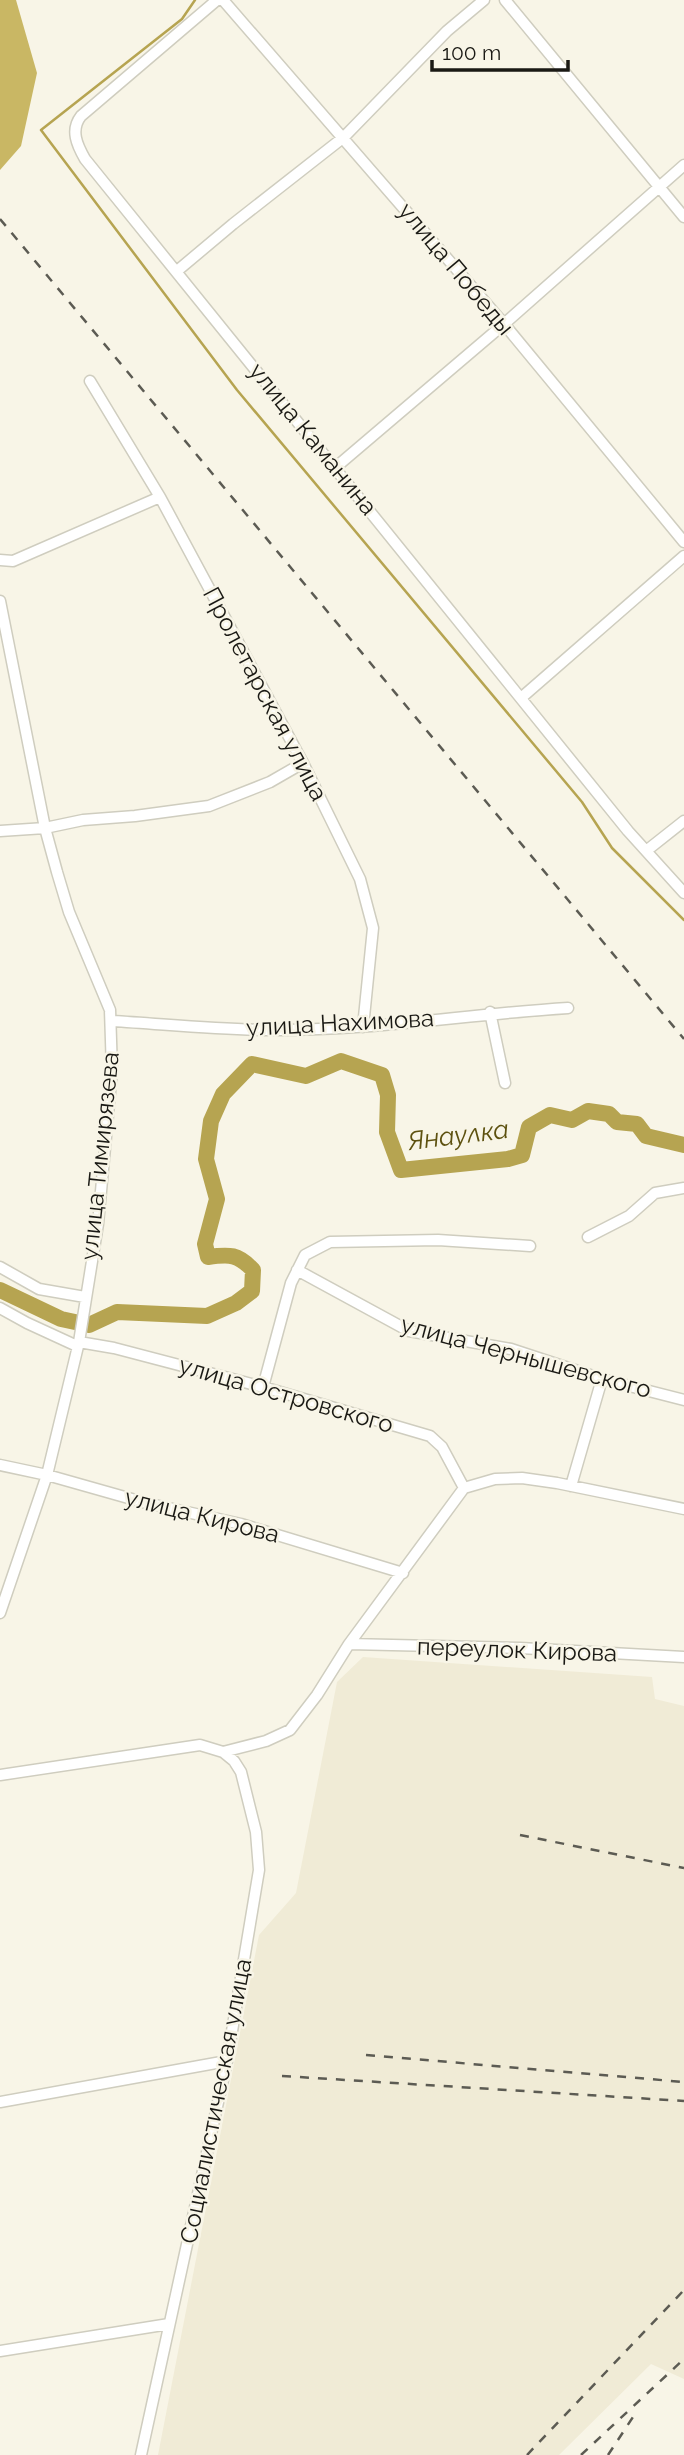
<svg xmlns="http://www.w3.org/2000/svg" width="684" height="2455" font-family="Raleway,sans-serif">
<rect width="100%" height="100%" fill="#f8f5e7"/>
<path fill="#f0ebd6" d="M363,1657L652,1677L655,1699L684,1706V2379L651,2364L559,2455H158L259,1935L296,1893L337,1682Z"/>
<path fill="#c9b764" d="M0,0H16L37,73L21,146L0,170Z"/>
<g fill="none" stroke-linecap="round" stroke-linejoin="round">
<path stroke="#b6a451" stroke-width="2.5" d="M195,0L182,19L41,130L237,390L582,802L612,848L684,920"/>
<path stroke="#b6a451" stroke-width="16" d="M0,1290L61,1319L89,1325L117,1312L207,1316L236,1303L252,1291L253,1270C238,1254 230,1254 208,1257L205,1244L217,1199L206,1159L211,1121L223,1094L252,1064L306,1076L341,1061L382,1075L388,1095L387,1132L401,1170L508,1159L522,1155L529,1127L550,1115L572,1120L588,1111L609,1114L617,1122L637,1124L646,1136L684,1145"/>
<defs>
<path id="minor" d="M217,0L81,116C70,130 77,145 85,159L628,831L684,893
M223,0L504,324L684,542
M505,0L684,217
M177,271L233,224L344,137L447,31L484,0
M90,381L160,497L303,763L360,879L373,928L363,1027
M336,467L504,324L684,165
M0,560L13,561L160,497
M0,601L45,828L57,872L69,912L110,1010L112,1071L98,1224L79,1342L47,1475L0,1613
M521,698L684,556
M0,831L45,828L83,820L135,816L209,806L270,782L303,763
M646,851L684,821
M490,1012L505,1083
M112,1021C164,1024 218,1030 271,1030C370,1031 469,1014 568,1008
M588,1237L629,1216L655,1193L684,1188
M0,1267L39,1289L85,1297
M297,1270L409,1331L511,1349L602,1379L684,1400
M0,1308L27,1323L77,1346
M79,1342L114,1348L263,1387L430,1436L442,1447L464,1488
M263,1387L291,1283L305,1255L330,1242L438,1240L530,1246
M0,1465L47,1475L146,1503L241,1524L403,1573
M571,1486L602,1379
M349,1644L520,1648L684,1657
M223,1752L266,1741L290,1730L317,1695L349,1644L464,1488L495,1479L522,1478L557,1483L684,1509
M0,1775L200,1745L223,1752L234,1761L241,1772L256,1832L259,1870L227,2061L141,2455
M0,2102L227,2061
M0,2351L169,2324"/>
</defs>
<use href="#minor" stroke="#cfcdbf" stroke-width="13"/>
<use href="#minor" stroke="#fff" stroke-width="10"/>
<path stroke="#5c5b53" stroke-width="2.5" stroke-dasharray="9 9" stroke-linecap="butt" d="M0,219L684,1039
M520,1835L684,1868
M366,2055L684,2082
M282,2076L684,2101
M527,2455L684,2290
M581,2455L684,2359
M608,2455L635,2414"/>
</g>
<g text-anchor="middle" stroke-width="5" stroke-linejoin="round" paint-order="stroke">
<g font-size="24" fill="#1a1914" stroke="#f8f5e7">
<text transform="translate(456 269) rotate(50)" y="8">улица Победы</text>
<text transform="translate(313 439) rotate(51)" y="8">улица Каманина</text>
<text transform="translate(265 694) rotate(62)" y="8">Пролетарская улица</text>
<text transform="translate(340 1023) rotate(-3)" y="8">улица Нахимова</text>
<text transform="translate(100 1156) rotate(-84)" y="8">улица Тимирязева</text>
<text transform="translate(526 1357) rotate(15)" y="8">улица Чернышевского</text>
<text transform="translate(286 1395) rotate(16)" y="8">улица Островского</text>
<text transform="translate(202 1516) rotate(14)" y="8">улица Кирова</text>
<text transform="translate(517 1650) rotate(2)" y="8">переулок Кирова</text>
<text transform="translate(216 2101) rotate(-79)" y="8">Социалистическая улица</text>
</g>
<g font-size="26" font-style="italic" fill="#5d5110" stroke="#f8f5e7">
<text transform="translate(458 1135) rotate(-7)" y="9">Янаулка</text>
</g>
</g>
<path d="M432 60v10h136v-10" fill="none" stroke="#1a1914" stroke-width="3.5"/>
<text x="442" y="60" font-size="21" fill="#1a1914" stroke="#f8f5e7" stroke-width="5" paint-order="stroke">100 m</text>
</svg>
